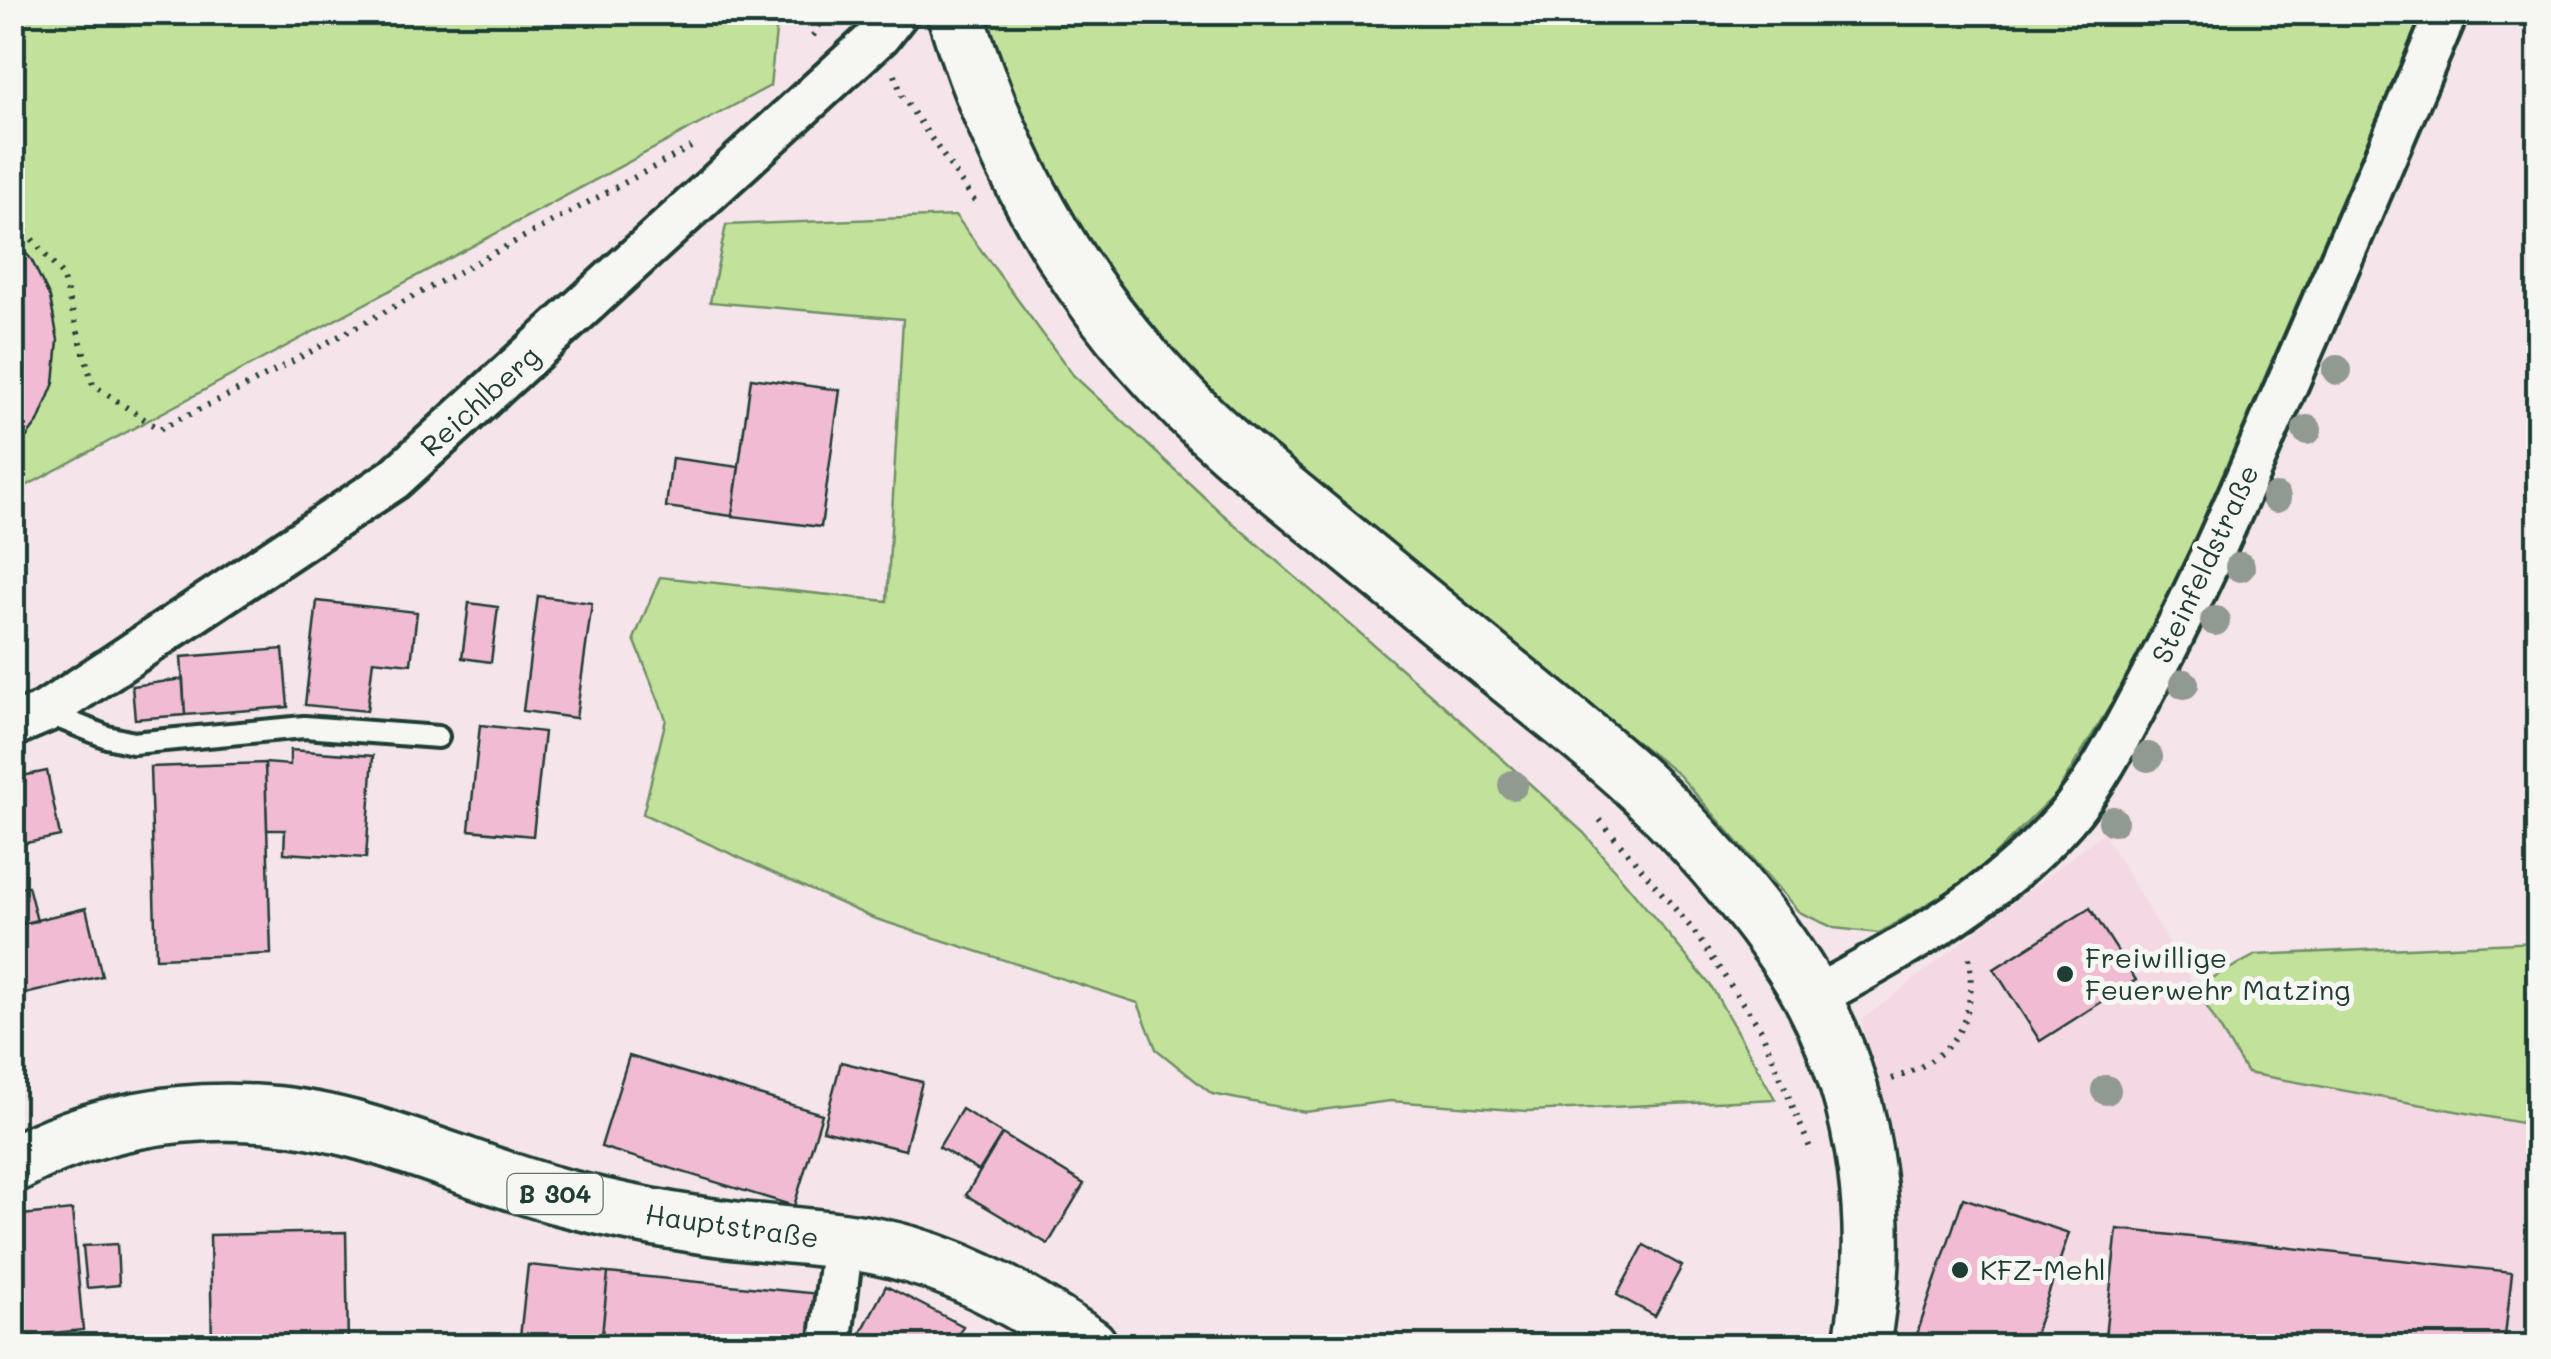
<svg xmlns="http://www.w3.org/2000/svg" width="2551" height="1359" font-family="Mali,sans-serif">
<rect width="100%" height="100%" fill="#f5e4e9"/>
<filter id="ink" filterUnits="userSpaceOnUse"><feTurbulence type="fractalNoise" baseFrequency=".01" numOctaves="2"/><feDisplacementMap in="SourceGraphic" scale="20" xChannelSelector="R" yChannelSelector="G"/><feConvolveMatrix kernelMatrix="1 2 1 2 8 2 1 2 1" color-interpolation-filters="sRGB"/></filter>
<g filter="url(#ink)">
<path fill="#f4d8e3" d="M2103,833L2247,1073L2538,1126V1346H1885L1900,1238L1862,1020Z"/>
<path fill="#c2e29b" stroke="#709068" stroke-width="2.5" d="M13,13H778L770,86L13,493Z
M976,13H2423L2151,639L2056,794L1972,877L1879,933L1834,928L1799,912L1679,775L1287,469L1206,393L1094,250L1038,169Z
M956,216L1073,375L1218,510L1443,705L1584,833L1711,986L1775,1099L1528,1111L1390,1101L1305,1112L1212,1094L1156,1049L1138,1003L873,918L643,814L666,719L634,639L660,577L887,601L903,319L710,302L726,225Z
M2538,942V1126L2247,1073L2195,987L2256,955Z"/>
<path fill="#f2bbd4" stroke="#1f3d34" stroke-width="2.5" d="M12,238L31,259L50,298L58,340L54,383L38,422L12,456Z
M751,378L840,390L821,527L732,516Z
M672,458L739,467L732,516L666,507Z
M538,596L592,603L576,718L523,711Z
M317,601L417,612L411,664L373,660L367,711L305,705Z
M469,603L498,607L491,662L462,658Z
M283,649L288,707L185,715L181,657Z
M183,679L185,715L135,719L132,686Z
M480,725L544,732L533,836L469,830Z
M290,750L373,756L366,858L284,853L285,830H267L265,763L290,765Z
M265,763L271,954L156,958L150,767Z
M47,771L60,836L12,846V778Z
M28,886L37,921L12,926V889Z
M86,908L102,976L12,997V926Z
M2090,908L2136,980L2040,1041L1994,969Z
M629,1056L822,1114L794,1206L601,1147Z
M841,1062L922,1082L905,1150L823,1130Z
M962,1109L1002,1134L979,1171L939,1147Z
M1002,1134L1084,1184L1048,1244L966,1195Z
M1963,1198L2069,1233L2031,1346H1913Z
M72,1210L83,1330L12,1337V1216Z
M2117,1229L2512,1272L2504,1346H2104Z
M346,1232L348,1346H212L210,1235Z
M117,1244L119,1285L87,1288L83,1246Z
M1644,1245L1682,1266L1655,1316L1617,1295Z
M528,1265L608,1273L601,1346L520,1337Z
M608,1273L820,1294L815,1346H601Z
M886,1286L963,1326L952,1346H854Z"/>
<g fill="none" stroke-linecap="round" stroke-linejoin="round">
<defs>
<path id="service" d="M45,712L107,737L133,743L304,727L438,737"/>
<path id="minor" d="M12,726L45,712L394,479L880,35L898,12
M1813,998C1903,948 1996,898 2065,819C2096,784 2119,738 2141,697C2179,626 2214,553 2246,479C2314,324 2381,168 2447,12
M830,1346L843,1241"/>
<path id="secondary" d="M955,12C1009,189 1096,331 1236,452C1322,523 1407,593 1493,663C1555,714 1621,763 1676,821C1722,869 1784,943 1814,1001C1868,1105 1884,1232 1861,1346"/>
<path id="primary" d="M12,1165C90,1122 180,1107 268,1114C369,1122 462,1170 558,1196C616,1211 677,1223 736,1230C794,1236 853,1238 908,1254C975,1273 1033,1308 1089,1346"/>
</defs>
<use href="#service" stroke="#1f3d34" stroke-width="28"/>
<use href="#minor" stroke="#1f3d34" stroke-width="48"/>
<use href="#secondary" stroke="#1f3d34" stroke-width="62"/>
<use href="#primary" stroke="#1f3d34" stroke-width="62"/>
<path stroke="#1f3d34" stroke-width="6" stroke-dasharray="2.5 8" stroke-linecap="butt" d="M813,36L827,12
M895,75L902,96L976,203
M12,215L62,275L93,385L159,429L241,389L691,147
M1600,820L1693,930L1761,1030L1810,1148
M1892,1079C1957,1057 1979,1018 1968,951"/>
<use href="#service" stroke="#f6f6f2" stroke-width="20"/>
<use href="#minor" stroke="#f6f6f2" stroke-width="40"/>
<use href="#secondary" stroke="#f6f6f2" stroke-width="55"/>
<use href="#primary" stroke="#f6f6f2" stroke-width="55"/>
</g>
<g fill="#919a91">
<circle cx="2337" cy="370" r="15"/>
<circle cx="2307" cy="430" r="15"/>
<circle cx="2276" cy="498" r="15"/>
<circle cx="2240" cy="567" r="15"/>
<circle cx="2215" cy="621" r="15"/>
<circle cx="2184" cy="684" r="15"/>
<circle cx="2148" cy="757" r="15"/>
<circle cx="1513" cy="785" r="15"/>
<circle cx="2113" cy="821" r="15"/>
<circle cx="2106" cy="1090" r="15"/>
</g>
</g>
<g fill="#1f3d34" stroke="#f6f6f2" stroke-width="4">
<circle cx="2065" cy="974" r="10"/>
<circle cx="1960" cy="1270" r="10"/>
</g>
<g text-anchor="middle" stroke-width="10" stroke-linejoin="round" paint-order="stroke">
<rect fill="#f6f6f2" stroke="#60746d" stroke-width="2.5" x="507.5" y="1174" width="95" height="40" rx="8"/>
<g font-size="25" font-weight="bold" fill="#1f3d34">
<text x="555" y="1203">B 304</text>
</g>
<g font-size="28" fill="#1f3d34" stroke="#f6f6f2">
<text transform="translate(480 401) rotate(-42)" y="10">Reichlberg</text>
<text transform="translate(2205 564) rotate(-65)" y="10">Steinfeldstraße</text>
<text transform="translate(732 1226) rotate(8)" y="10">Hauptstraße</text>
</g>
<g font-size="28" fill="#1f3d34" stroke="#f6f6f2" text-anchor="start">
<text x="2085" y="968">Freiwillige<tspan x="2085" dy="32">Feuerwehr Matzing</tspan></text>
<text x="1980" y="1280">KFZ-Mehl</text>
</g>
</g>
<rect width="2551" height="1359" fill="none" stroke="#f6f6f2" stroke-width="50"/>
<rect x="25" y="25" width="2501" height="1309" fill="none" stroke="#1f3d34" stroke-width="4" filter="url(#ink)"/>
</svg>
